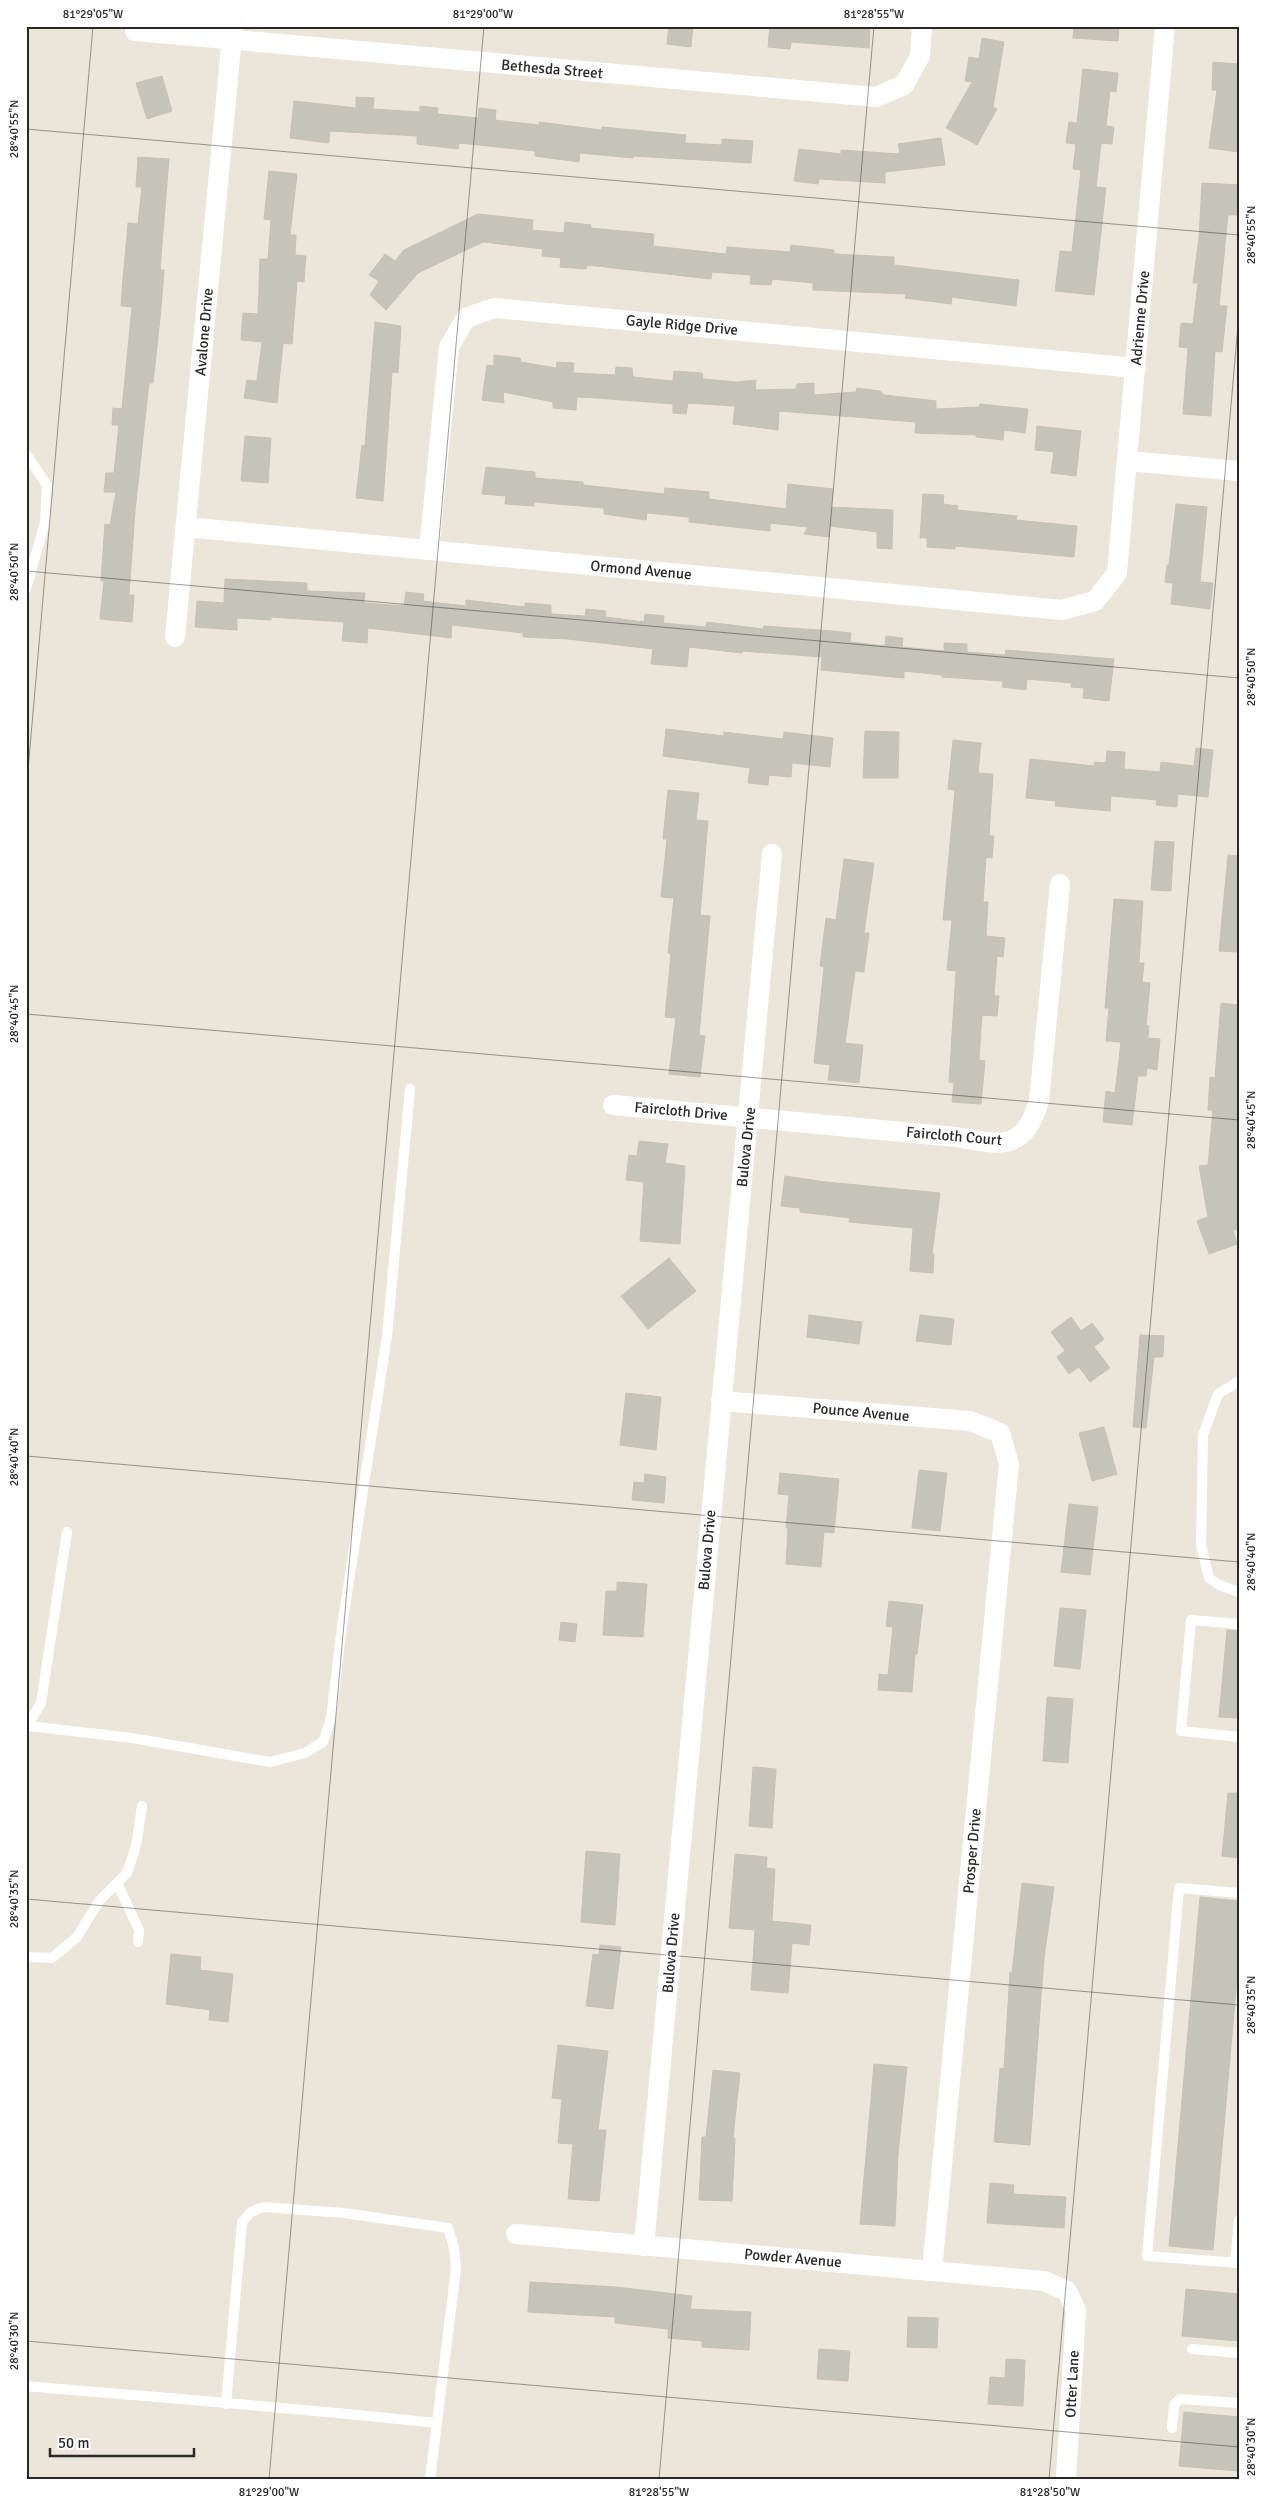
<svg xmlns="http://www.w3.org/2000/svg" width="1265" height="2505" font-family="Signika,sans-serif">
<rect width="100%" height="100%" fill="#ebe6d9"/>
<path fill="#c6c3b9" stroke="#c6c2b3" d="M669,26H693L691,47L667,44Z
M770,26H870L869,48L791,42L790,49L768,47Z
M1074,26H1119L1118,41L1073,38Z
M982,38L1004,42L993,107L997,109L977,145L946,128L972,82L965,81L969,57L979,59Z
M1213,62L1239,64V152L1209,148L1217,90H1212Z
M1083,69L1118,73L1116,92L1110,91L1106,126L1114,127L1112,144L1101,143L1096,187L1106,188L1094,295L1055,291L1060,251L1072,252L1081,170L1073,169L1076,144L1066,143L1069,122L1077,123Z
M162,76L172,111L147,119L136,83Z
M356,97L374,98L373,109L420,112V106L438,108L437,114L478,118L479,108L496,110L495,120L539,125V122L601,130L602,127L686,135L685,143L722,145V139L753,141L751,163L633,156V158L580,153L579,162L535,156V151L459,143L458,149L417,144V136L330,131L329,143L290,138L294,101L356,108Z
M941,138L945,165L885,172V183L819,179L818,184L794,181L799,149L841,154V150L900,154L898,144Z
M138,157L169,159L160,270H164L161,309L153,383H149L135,511L129,595H134L132,622L100,619L104,581H101L105,524L110,525L116,492H104L106,473H114L119,425H112L113,408L122,409L132,307L121,306L123,279L128,223L138,224L142,187H136Z
M269,171L297,174L290,235H296L295,255L306,256L304,282L297,281L292,344L283,343L277,403L244,398L247,380L257,381L262,342L241,340L243,313L258,314L260,259H268L271,220L264,219Z
M1202,183L1239,185V215H1228L1219,306H1227L1222,352L1215,351L1211,416L1183,414L1188,348L1179,347L1181,323L1193,324L1198,283H1193L1199,238Z
M478,214L533,220L532,230L564,233L565,222L591,225L590,228L654,234L653,246L726,254L727,247L790,252L791,245L834,250V254L894,257V265L1019,280L1016,306L952,297L951,304L905,298L906,294L813,290V283L772,279L771,285L750,284L751,275L712,272L711,279L587,265L586,269L560,267L561,258L542,256L543,249L483,242L418,273L386,310L370,295L379,281L369,275L385,254L395,261L404,250Z
M375,322L401,326L398,373L392,372L383,501L356,498L362,445L365,446Z
M494,355L520,358L521,362L556,368L557,362L574,363L573,373L615,375L616,367L632,368L633,377L673,381L674,371L702,373L703,379L737,382L756,380L755,390L796,389L797,384L814,383V395L856,392L857,388L880,391L884,395L936,401V409L979,407L980,404L1028,409L1025,433L1004,430L1003,440L976,437V435L915,433L916,422L779,411L778,430L733,424L735,406L688,403L686,414L673,413V404L597,398L577,397L576,410L553,408V402L503,392L504,403L482,400L487,365L494,366Z
M1037,426L1081,431L1076,476L1051,473L1054,452L1035,450Z
M245,436L271,438L268,483L241,481Z
M486,467L535,472V478L583,482V485L664,494L665,488L709,492V499L786,509L788,484L833,489L831,507L893,510L892,549L877,548V532L830,526L829,537L804,534L808,527L770,523V531L689,522V517L647,513L646,520L604,514V508L534,502V506L505,504L506,496L482,494Z
M923,494L944,495L943,504L958,506L957,510L1017,516L1016,520L1077,526L1074,557L955,546V549L927,547V538H920Z
M1176,504L1207,507L1200,582L1213,583L1210,609L1171,604L1173,583L1165,582L1167,565H1169Z
M225,579L307,583V591L365,593L364,603L404,606L406,592L424,594L423,601L466,606V600L525,607V603L551,605V614L585,616L586,609L606,611L605,617L644,622L645,614L664,616L663,623L706,627L707,622L763,629L764,626L832,631L851,633L850,642L885,646L886,636L903,638L902,647L944,651V643L967,644V652L1005,655L1006,650L1114,659L1109,701L1083,698L1084,688L1071,687L1072,683L1027,679L1026,690L1002,687L1003,681L942,677V675L904,671V678L821,670L822,657L742,651V653L689,647L687,667L651,664L653,649L568,639L523,637V633L452,625L451,638L368,628L367,643L342,641L344,622L271,617V620L237,618V630L195,627L197,601L224,603Z
M666,729L724,736V732L783,739L784,732L833,738L830,767L792,763L791,777L769,775L768,785L748,783L750,768L663,756Z
M865,731L899,732L898,778H863Z
M953,740L981,743L978,773L993,774L989,836H994L992,858L986,857L983,902H988L986,936L1005,938L1003,957L997,956L994,996H999L997,1016L982,1015L979,1060L985,1061L981,1104L952,1102L954,1083L949,1082L956,971L947,970L952,920H943L955,790L948,789Z
M1196,748L1213,750L1208,797L1178,794L1177,807L1156,805L1157,800L1111,796L1110,811L1055,806L1056,801L1026,798L1030,759L1094,766L1095,762L1106,763L1107,751L1125,752L1124,769L1160,772L1161,762L1194,766Z
M668,790L699,793L696,820L708,821L700,915L710,916L699,1035L705,1036L700,1077L669,1074L676,1018L665,1017L671,954L668,953L674,898L661,897L667,839H663Z
M1155,841L1174,842L1171,891L1151,890Z
M1228,855L1239,856V952L1219,951Z
M844,859L874,863L864,933H869L864,972L855,971L845,1043L863,1045L859,1083L828,1080L830,1065L814,1063L824,967L820,966L826,918L836,920Z
M1114,899L1143,901L1139,963H1144L1142,982L1150,983L1146,1025L1149,1026L1148,1038L1160,1039L1157,1070L1147,1068L1146,1076H1138L1132,1125L1103,1122L1106,1091L1115,1093L1121,1042L1106,1041L1109,1008H1105Z
M1221,1003L1239,1005V1228L1233,1231L1237,1244L1209,1254L1197,1221L1208,1217L1199,1166L1208,1165L1213,1110H1208L1210,1077L1215,1078Z
M639,1141L668,1144L665,1163L685,1166L680,1244L640,1241L644,1182L626,1180L629,1155L637,1156Z
M785,1176L826,1182L940,1193L932,1254H934L933,1273L910,1271L913,1228L849,1222L850,1218L800,1212V1208L781,1206Z
M669,1258L696,1291L648,1329L621,1296Z
M809,1315L862,1322L859,1344L807,1337Z
M920,1315L954,1319L951,1345L916,1341Z
M1071,1317L1081,1331L1092,1323L1104,1339L1094,1347L1110,1368L1090,1382L1079,1367L1069,1374L1057,1357L1065,1351L1051,1332Z
M1140,1335L1164,1336L1163,1357H1154L1146,1428L1133,1427Z
M626,1393L661,1397L656,1450L620,1445Z
M1104,1427L1117,1474L1092,1481L1079,1433Z
M919,1470L947,1473L940,1531L912,1528Z
M780,1473L839,1479L834,1533L824,1532L821,1567L786,1564L788,1528H786L789,1495L778,1494Z
M645,1474L666,1477L664,1503L632,1500L634,1482L644,1483Z
M1069,1504L1098,1507L1090,1575L1061,1572Z
M617,1582L647,1584L643,1637L603,1635L606,1591H617Z
M889,1601L923,1605L917,1654H915L912,1692L878,1690L879,1674L888,1675L893,1627L886,1626Z
M1060,1608L1086,1610L1080,1669L1054,1666Z
M561,1622L577,1624L575,1642L559,1640Z
M1227,1630L1239,1631V1718L1219,1717Z
M1047,1697L1073,1699L1068,1763L1043,1761Z
M753,1767L776,1769L772,1828L749,1826Z
M1228,1793H1239V1858L1222,1856Z
M586,1851L620,1854L615,1925L581,1922Z
M735,1854L767,1857L766,1868L775,1869L772,1921L811,1925L809,1945L792,1943L788,1993L751,1990L755,1930L729,1928Z
M1022,1883L1054,1887L1044,1958L1030,2145L994,2142L1000,2068L1004,2069L1010,1972L1012,1973Z
M1200,1897L1239,1901V1956L1213,2250L1169,2246Z
M600,1945L621,1947L613,2009L586,2006L593,1954L599,1955Z
M171,1954L201,1957L200,1970L233,1974L228,2022L209,2020L210,2010L166,2004Z
M558,2045L608,2051L598,2130H606L599,2201L568,2199L573,2144L558,2143L562,2099L552,2098Z
M874,2064L907,2067L898,2154L895,2226L860,2224Z
M713,2070L740,2073L733,2138H735L732,2201L699,2200L702,2137H706Z
M990,2183L1014,2185L1013,2194L1066,2197L1064,2228L987,2223Z
M530,2282L616,2287L692,2296L690,2309L751,2312L749,2350L702,2347V2341L668,2338V2329L615,2323V2317L528,2312Z
M1186,2289L1239,2294V2341L1182,2336Z
M908,2317L938,2318L937,2348L907,2347Z
M819,2349L850,2351L848,2381L817,2379Z
M1006,2359L1025,2360L1023,2406L988,2404L990,2377L1005,2378Z
M1184,2412L1239,2417V2471L1179,2466Z"/>
<g fill="none" stroke-linecap="round" stroke-linejoin="round">
<path stroke="#fff" stroke-width="10" d="M26,454L47,485L45,522L26,589
M1239,1381L1218,1394L1203,1435L1201,1545L1209,1578L1219,1585L1239,1592
M1239,1624L1191,1620L1181,1731L1239,1737
M29,1726L132,1738L270,1762L305,1753L323,1742L331,1718L342,1626L387,1336L410,1089
M26,1728L41,1703L67,1532
M117,1883L139,1930L138,1942
M1239,1893L1179,1888L1147,2256L1239,2263
M26,1957L52,1958L77,1937L99,1901L127,1873L136,1846L142,1806
M1235,2263L1239,2220
M1192,2349L1239,2353
M26,2386C163,2398 300,2408 436,2423
M226,2404L242,2222L251,2212L263,2207L344,2213L448,2228L454,2247L456,2269L430,2479
M1172,2428L1174,2405L1180,2399L1239,2403"/>
<path stroke="#fff" stroke-width="20" d="M135,31L876,97L904,85L920,56L922,26
M1128,461L1239,471
M186,527L1062,610L1095,601L1117,573L1165,26
M429,550L449,347L466,318L494,308L1136,368
M175,637L233,26
M613,1105L956,1137C1001,1145 1024,1152 1039,1101L1060,884
M721,1401L970,1421L1000,1433L1009,1464L932,2270
M516,2234L1044,2281L1067,2291L1076,2310L1066,2479
M644,2246L772,854"/>
</g>
<path fill="none" stroke="#282828" stroke-width="1" stroke-opacity="0.45" d="M26,129L1239,235M26,571L1239,678M26,793L93,26M26,1014L1239,1120M26,1456L1239,1562M26,1899L1239,2005M26,2341L1239,2447M269,2479L484,26M659,2479L874,26M1049,2479L1239,314"/>
<g text-anchor="middle" stroke-width="4.5" stroke-linejoin="round" paint-order="stroke">
<g font-size="15" fill="#282828" stroke="#fff">
<text transform="translate(552 69) rotate(5)" y="5">Bethesda Street</text>
<text transform="translate(1140 318) rotate(-85)" y="5">Adrienne Drive</text>
<text transform="translate(682 325) rotate(5)" y="5">Gayle Ridge Drive</text>
<text transform="translate(204 332) rotate(-85)" y="5">Avalone Drive</text>
<text transform="translate(641 570) rotate(5)" y="5">Ormond Avenue</text>
<text transform="translate(681 1111) rotate(5)" y="5">Faircloth Drive</text>
<text transform="translate(954 1136) rotate(5)" y="5">Faircloth Court</text>
<text transform="translate(746 1147) rotate(-84)" y="5">Bulova Drive</text>
<text transform="translate(861 1412) rotate(5)" y="5">Pounce Avenue</text>
<text transform="translate(707 1550) rotate(-85)" y="5">Bulova Drive</text>
<text transform="translate(972 1851) rotate(-85)" y="5">Prosper Drive</text>
<text transform="translate(671 1953) rotate(-85)" y="5">Bulova Drive</text>
<text transform="translate(793 2258) rotate(5)" y="5">Powder Avenue</text>
<text transform="translate(1072 2384) rotate(-87)" y="5">Otter Lane</text>
</g>
</g>
<rect width="1265" height="2505" fill="none" stroke="#ffffff" stroke-width="55"/>
<path d="M50 2448v8h144v-8" fill="none" stroke="#282828" stroke-width="2.5"/>
<text x="58" y="2448" font-size="15" fill="#282828" stroke="#ffffff" stroke-width="4" paint-order="stroke">50 m</text>
<rect x="28" y="28" width="1210" height="2450" fill="none" stroke="#282828" stroke-width="2"/>
<g font-size="12" text-anchor="middle" fill="#282828">
<text x="93" y="18">81°29'05"W</text>
<text x="483" y="18">81°29'00"W</text>
<text x="874" y="18">81°28'55"W</text>
<text transform="translate(14 129) rotate(-90)" y="4">28°40'55"N</text>
<text transform="translate(1251 235) rotate(-90)" y="4">28°40'55"N</text>
<text transform="translate(14 572) rotate(-90)" y="4">28°40'50"N</text>
<text transform="translate(1251 677) rotate(-90)" y="4">28°40'50"N</text>
<text transform="translate(14 1014) rotate(-90)" y="4">28°40'45"N</text>
<text transform="translate(1251 1120) rotate(-90)" y="4">28°40'45"N</text>
<text transform="translate(14 1457) rotate(-90)" y="4">28°40'40"N</text>
<text transform="translate(1251 1562) rotate(-90)" y="4">28°40'40"N</text>
<text transform="translate(14 1899) rotate(-90)" y="4">28°40'35"N</text>
<text transform="translate(1251 2005) rotate(-90)" y="4">28°40'35"N</text>
<text transform="translate(14 2341) rotate(-90)" y="4">28°40'30"N</text>
<text transform="translate(1251 2447) rotate(-90)" y="4">28°40'30"N</text>
<text x="269" y="2496">81°29'00"W</text>
<text x="659" y="2496">81°28'55"W</text>
<text x="1050" y="2496">81°28'50"W</text>
</g>
</svg>
